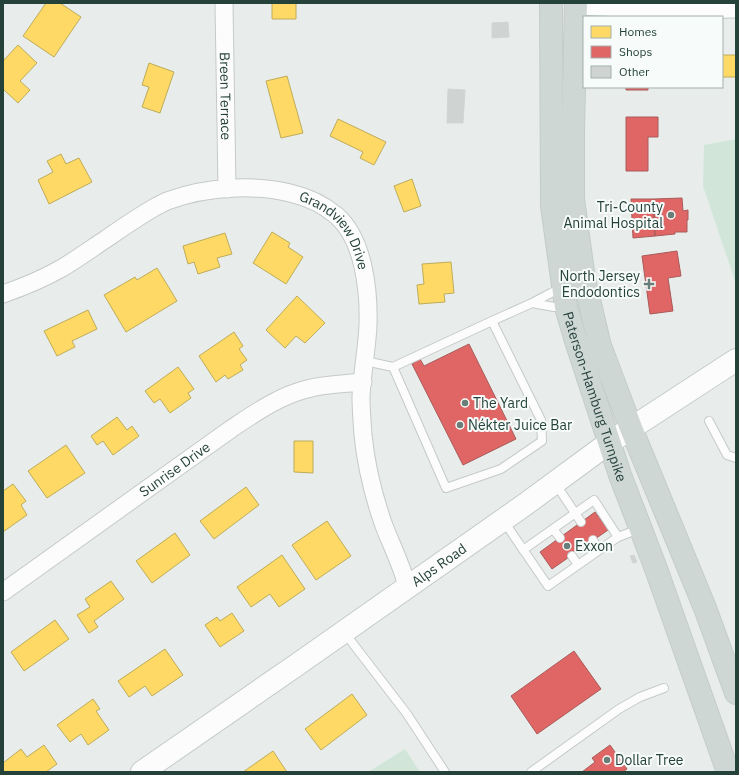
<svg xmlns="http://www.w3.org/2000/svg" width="739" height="775" font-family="'IBM Plex Sans',sans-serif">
<rect width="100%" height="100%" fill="#e8edeb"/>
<path fill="#d1e6d8" d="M736,139V284L703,186L704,145Z
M405,749L420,772H368Z"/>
<path fill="#ffd966" stroke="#bdac59" d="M46,3H60L81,17L54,57L23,36Z
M272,3H296V19H272Z
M18,45L37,63L20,81L30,90L18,103L3,89V61Z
M722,55H736V77H722Z
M149,63L174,72L160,113L142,107L149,87L142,85Z
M287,76L303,133L281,138L266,81Z
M338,119L386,142L374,165L360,158L363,152L330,136Z
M61,154L66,164L79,158L92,182L49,204L38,180L53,172L47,161Z
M412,179L421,206L404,212L394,186Z
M272,232L290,243L288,247L303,257L286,284L253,263Z
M225,233L232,254L217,258L220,267L198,274L194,262L188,264L183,246Z
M451,262L454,293L444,294L445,302L419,304L417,285L424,284L422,264Z
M157,268L177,301L126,332L104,295L135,277L137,280Z
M297,296L325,323L305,343L296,336L285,348L266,330Z
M88,310L97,329L72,341L75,347L57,356L44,331Z
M234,332L243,346L239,349L247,360L240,365L243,370L228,379L225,375L216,382L199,356Z
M178,367L194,389L188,393L191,398L170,413L160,399L154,403L145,391Z
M117,417L127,430L132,426L139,436L113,455L103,441L97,445L91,436Z
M294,441H313V473L294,472Z
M66,445L85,473L47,498L28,471Z
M13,484L26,501L21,505L27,515L3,532V491Z
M246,487L259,505L214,539L200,521Z
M327,521L351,556L316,580L292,545Z
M175,533L190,555L152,583L136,561Z
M282,555L305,589L279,607L270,594L251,607L237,587Z
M111,581L124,599L94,621L98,627L89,633L77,615L90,607L85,599Z
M232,613L244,631L220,647L205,625L217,617L220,621Z
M55,620L69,639L24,671L11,652Z
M165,649L183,675L152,696L145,686L129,697L118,681Z
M352,694L367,715L321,750L305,729Z
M93,699L100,709L96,711L109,730L88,745L81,734L70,742L57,725Z
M44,745L57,764L46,772H3V763L21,749L27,757Z
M273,751L287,772H243Z"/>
<path fill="#e06666" stroke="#a85b59" d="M626,87H648V90H626Z
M626,117H658V137H648V171H626Z
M682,198L683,211L688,210V220H687V232H675V234L655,236L653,199Z
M631,199H653L655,236L633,238Z
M677,251L681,276L668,278L673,311L650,314L642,256Z
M469,344L516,439L463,465L412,364L420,359L424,366Z
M595,512L608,530L552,569L540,552Z
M574,651L601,689L537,734L511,696Z
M610,745L627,769L623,772H582L595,762L592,758Z"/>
<path fill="#cfd4d2" stroke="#d1d6d4" d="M508,22L509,37L492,38V23Z
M448,89L465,90L463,123H447Z
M634,555L637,562L633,563L630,556Z"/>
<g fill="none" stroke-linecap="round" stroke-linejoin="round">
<defs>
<path id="lane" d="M562,288L551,293L532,303L554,307H565
M492,321L532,303
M365,361L393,367L492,321L541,420L542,441L501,469L446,488L393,367
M709,421L727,455L736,458
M555,483L581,522
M503,520L548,586L618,537L639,529
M553,529L560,538
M593,540L599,550
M523,550L594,500L618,537
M572,556L578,565
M344,632L407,714L445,772
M531,772L619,709L640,697L664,688"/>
<g id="street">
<path id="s1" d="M224,3L227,189"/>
<path d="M576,6L673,10L736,9"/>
<path id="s2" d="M3,294C23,287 43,279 62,268C77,259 91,249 106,239C122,228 139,216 157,206C161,204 166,201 170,200C206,187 253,184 290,193C307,197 323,204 337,216C364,240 369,291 368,325C367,349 362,373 361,397C361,409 362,422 363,435C366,465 373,494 383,523C388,537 395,551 400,565C403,572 405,579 407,587"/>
<path id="s3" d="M3,592L231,429C255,413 279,396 307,389C325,384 344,384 363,382"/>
</g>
<g id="secondary">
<path id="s4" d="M142,772L298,664L523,506L610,442L736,360"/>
</g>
<g id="primary">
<path id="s5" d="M551,3L552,206L566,307L576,341L620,475L655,566L728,772"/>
<path d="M576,3L573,131V199L584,279L600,346L631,428L705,608L736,693"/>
</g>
</defs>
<use href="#lane" stroke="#c5cac8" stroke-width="10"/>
<use href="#street" stroke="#c5cac8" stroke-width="19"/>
<use href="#secondary" stroke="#c3cbc8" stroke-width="24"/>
<use href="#primary" stroke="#c3ccc9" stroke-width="24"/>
<use href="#lane" stroke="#fcfcfc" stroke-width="8"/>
<use href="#street" stroke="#fcfcfc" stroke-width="17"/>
<use href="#secondary" stroke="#fcfcfc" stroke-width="22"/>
<use href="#primary" stroke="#cfd7d5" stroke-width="22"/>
</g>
<g fill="#697e78" stroke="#f7fbf9" stroke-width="1.5">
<circle cx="671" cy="215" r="4"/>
<path d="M647 278h4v4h4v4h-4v4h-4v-4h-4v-4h4z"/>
<circle cx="465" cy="403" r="4"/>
<circle cx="460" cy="425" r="4"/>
<circle cx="567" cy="546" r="4"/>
<circle cx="607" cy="760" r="4"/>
</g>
<g text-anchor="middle" stroke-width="4" stroke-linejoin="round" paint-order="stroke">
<g font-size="14" fill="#24423a" stroke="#f7fbf9">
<text dy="5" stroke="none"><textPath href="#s1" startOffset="93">Breen Terrace</textPath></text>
<text dy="5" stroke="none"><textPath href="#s2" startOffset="376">Grandview Drive</textPath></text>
<text dy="5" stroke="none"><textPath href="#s5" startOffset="399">Paterson-Hamburg Turnpike</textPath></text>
<text dy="5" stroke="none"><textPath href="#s3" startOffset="211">Sunrise Drive</textPath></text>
<text dy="5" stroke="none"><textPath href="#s4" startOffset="362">Alps Road</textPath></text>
</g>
<g font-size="14" fill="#24423a" stroke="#f7fbf9" text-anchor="start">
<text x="663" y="212" text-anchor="end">Tri-County<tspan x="663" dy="16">Animal Hospital</tspan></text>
<text x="640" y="281" text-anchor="end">North Jersey<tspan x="640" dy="16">Endodontics</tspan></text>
<text x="473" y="408">The Yard</text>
<text x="468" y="430">Nékter Juice Bar</text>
<text x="575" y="551">Exxon</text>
<text x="615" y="765">Dollar Tree</text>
</g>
</g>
<rect width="739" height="775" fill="none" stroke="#24423a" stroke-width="8"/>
<rect x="583" y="16" width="140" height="72" fill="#f7fbf9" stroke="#a3b1ad"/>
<rect x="591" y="26" width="20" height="12" fill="#ffd966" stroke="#a3b1ad"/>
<text x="619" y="36" font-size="12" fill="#24423a">Homes</text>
<rect x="591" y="46" width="20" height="12" fill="#e06666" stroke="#a3b1ad"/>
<text x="619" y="56" font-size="12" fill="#24423a">Shops</text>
<rect x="591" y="66" width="20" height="12" fill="#cfd4d2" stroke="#a3b1ad"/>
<text x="619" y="76" font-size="12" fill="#24423a">Other</text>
</svg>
